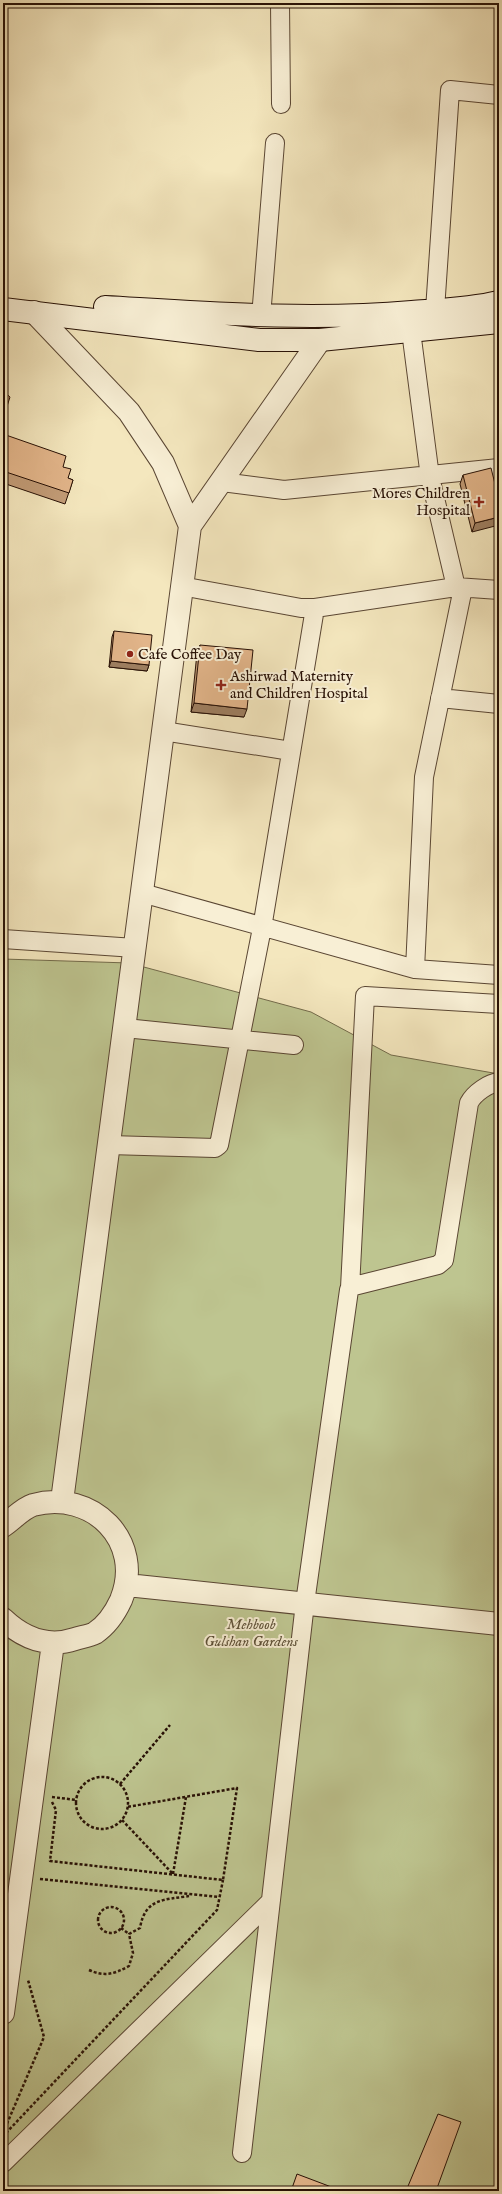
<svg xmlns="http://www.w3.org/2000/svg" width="502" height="2194" font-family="'IM FELL English',serif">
<rect width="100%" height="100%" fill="#f4e7be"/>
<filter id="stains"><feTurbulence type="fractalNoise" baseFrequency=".005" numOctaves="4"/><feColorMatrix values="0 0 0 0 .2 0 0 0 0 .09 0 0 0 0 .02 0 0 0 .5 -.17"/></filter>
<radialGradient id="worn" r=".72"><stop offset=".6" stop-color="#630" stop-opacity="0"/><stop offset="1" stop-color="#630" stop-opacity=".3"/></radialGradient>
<path fill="#bec590" stroke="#726a4a" d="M3,959L129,963L311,1012L391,1055L499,1074V2191H3Z"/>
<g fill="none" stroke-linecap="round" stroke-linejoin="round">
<defs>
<path id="minor" d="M280,3L281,104
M435,310L450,90L499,95
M261,317L275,143
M411,331L430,477L456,587
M222,482L284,490L499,468
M181,586L301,608H315
M440,698L499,704
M163,731L291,751
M142,893L415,969L499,975
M3,939L135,948
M415,969L424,777L463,588
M125,1028L294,1045
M109,1145L215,1148L219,1145L262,928L315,608L456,587L499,590
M350,1288L365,996L499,1004
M242,2153L305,1603L349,1290L350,1287L438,1265L444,1260L469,1103C474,1093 489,1083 499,1082
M3,2163L271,1901"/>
<path id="tertiary" d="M34,312L129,412L163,463L190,526L320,340
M62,1501L190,526
M3,1526C12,1520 23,1508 33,1505C92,1489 145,1541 121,1600C115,1613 107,1625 95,1633C89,1636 81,1637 75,1639C48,1648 23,1638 3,1619
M127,1585L499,1624
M3,2013L53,1643"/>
<path id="secondary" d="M105,307C208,313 309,321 412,312C440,310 471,309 499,302
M3,309L259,340H320L499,322"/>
</defs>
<use href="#minor" stroke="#5a4633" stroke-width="20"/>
<use href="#tertiary" stroke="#5a4633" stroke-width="24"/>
<use href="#secondary" stroke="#271005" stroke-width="24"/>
<path stroke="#271005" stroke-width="2.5" stroke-dasharray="3 2" stroke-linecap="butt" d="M76 1803a26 26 0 1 1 52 0a26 26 0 1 1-52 0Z
M120,1784L170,1725
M52,1797L76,1800
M52,1802L56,1810L50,1861L223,1880L237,1788L127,1807
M122,1820L172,1873
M173,1874L186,1797
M40,1879L219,1897
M98 1920a13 13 0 1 1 26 0a13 13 0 1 1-26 0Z
M121,1928L129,1934
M89,1970C105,1977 114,1974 129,1966L133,1953L129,1934L140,1928C145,1898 164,1900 189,1896
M3,2133L44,2037L28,1980
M6,2133L217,1910L223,1880"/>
<use href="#minor" stroke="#f8efd5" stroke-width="18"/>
<use href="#tertiary" stroke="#f8efd5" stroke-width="22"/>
<use href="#secondary" stroke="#f8efd5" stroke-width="22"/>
</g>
<path fill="#c29c77" stroke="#271005" d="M3,434L63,467L68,478L73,480L65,504L3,483Z
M463,475L499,500L472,532L460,484Z
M114,631L149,665L147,671L109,667L112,637Z
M200,645L244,717L191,712L197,653Z"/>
<path fill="#9e7f61" stroke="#271005" d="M499,517V525L472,532L475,523Z
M111,661L149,665L147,671L109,667Z
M194,703L247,709L244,717L191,712Z"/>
<path fill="#e2b58a" stroke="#271005" d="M3,391L10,397L3,419Z
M3,434L66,456L63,467L71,469L68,478L73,480L69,493L3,471Z
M491,468L499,500V517L475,523L463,475Z
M114,631L152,635L149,665L111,661Z
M200,645L253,650L247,709L194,703Z
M438,2114L461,2122L436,2191H406Z
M297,2174L342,2191H291Z"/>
<g fill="#8f2418" stroke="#f8efd5" stroke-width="1.5">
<path d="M477 496h4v4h4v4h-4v4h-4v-4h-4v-4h4z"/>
<circle cx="130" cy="654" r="4"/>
<path d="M219 679h4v4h4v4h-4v4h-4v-4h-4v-4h4z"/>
</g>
<g text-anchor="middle" stroke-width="4" stroke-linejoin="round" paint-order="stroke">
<g font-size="15" fill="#271005" stroke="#f8efd5" text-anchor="start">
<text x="470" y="498" text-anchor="end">Mores Children<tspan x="470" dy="17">Hospital</tspan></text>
<text x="138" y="659">Cafe Coffee Day</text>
<text x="230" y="681">Ashirwad Maternity<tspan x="230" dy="17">and Children Hospital</tspan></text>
</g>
<g font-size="15" font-style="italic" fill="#5c4f36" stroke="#f8efd5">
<text x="251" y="1629">Mehboob<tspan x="251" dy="17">Gulshan Gardens</tspan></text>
</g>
</g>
<rect width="502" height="2194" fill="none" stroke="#f4e7be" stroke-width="16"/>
<rect x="4" y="4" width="494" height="2186" fill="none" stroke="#271005" stroke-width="2"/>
<rect x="8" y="8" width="486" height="2178" fill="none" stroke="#271005"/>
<rect width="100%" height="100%" filter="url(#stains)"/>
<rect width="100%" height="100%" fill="url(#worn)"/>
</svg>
